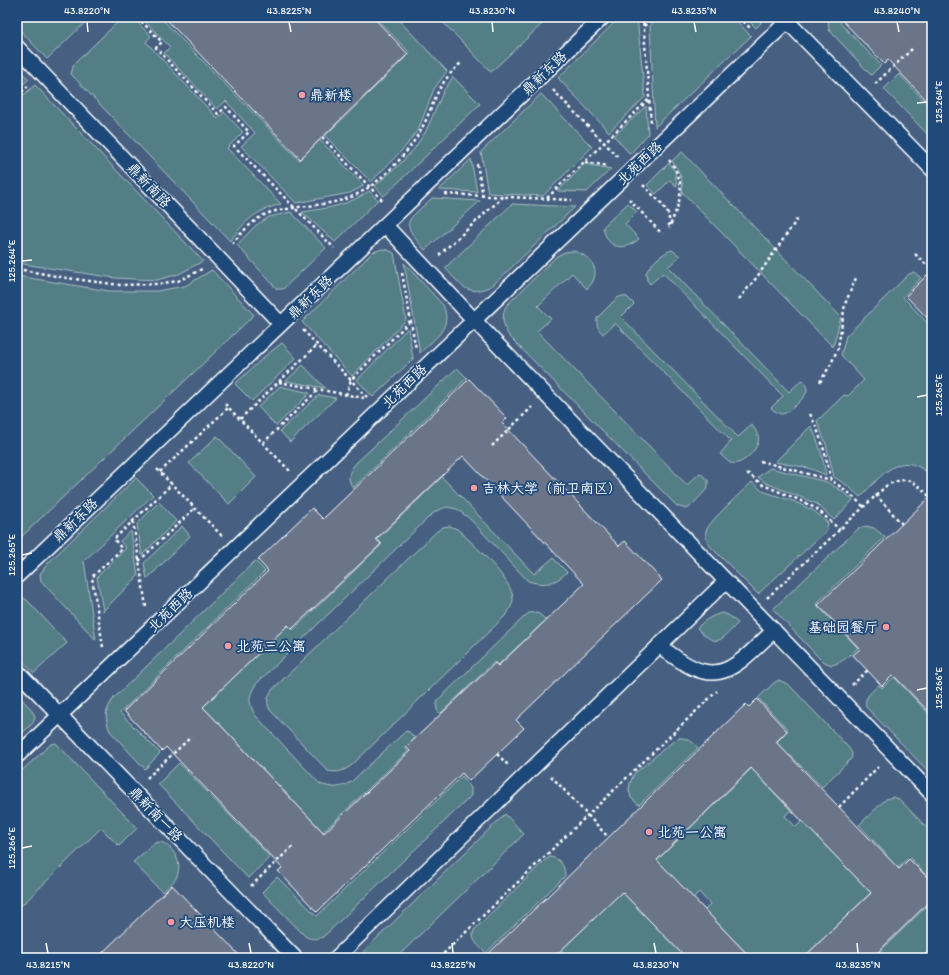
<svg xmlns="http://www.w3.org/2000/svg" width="949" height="975" font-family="Itim,'LXGW WenKai TC',sans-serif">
<rect width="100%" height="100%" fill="#36577f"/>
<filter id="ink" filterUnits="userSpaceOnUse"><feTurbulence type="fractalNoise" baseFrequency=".025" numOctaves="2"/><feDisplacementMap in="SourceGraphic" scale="8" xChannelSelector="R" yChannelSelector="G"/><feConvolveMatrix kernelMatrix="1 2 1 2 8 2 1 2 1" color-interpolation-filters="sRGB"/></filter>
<g filter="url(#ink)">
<path fill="#466082" d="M17,17H932V958H17Z"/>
<path fill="#527e86" stroke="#a8bec2" d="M17,17H91L47,59L17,27Z
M123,17H132L151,36L146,42L218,119L224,112L243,132L227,148L281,204C254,212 247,219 230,241L71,74L74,64Z
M141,17H160L299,160L320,140L364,186L350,193L296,203L241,146L255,133L226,101L217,109L164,53L170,47Z
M375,17H396L447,71L434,89L419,128L406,146L371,182L325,136L410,53Z
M438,17H536L542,24L491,72Z
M620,17H637L645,97L609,132L558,78Z
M658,17H733L751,36L655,127L650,26Z
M745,17H761V23L756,28Z
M828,17H847L840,23L881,65L871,75L829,30Z
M17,68L29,79L17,90Z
M899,74L932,109V139L884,89Z
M453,77L480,104L384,196L375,186L400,164L414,149L426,131L444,90Z
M35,85L203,261L179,274L157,280L115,278L17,263V101Z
M541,94L592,147L543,196L488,193L481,152Z
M646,106L648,134L630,154L614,136Z
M682,152L841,317L833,347L682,192C684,180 679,171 672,161Z
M471,159L477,192L439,190Z
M669,163L675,171L677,187L670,180L656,194L647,185Z
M585,164L611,169L587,192L558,191Z
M369,191L378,200L335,242L302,212C328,208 347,206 369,191Z
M432,198L480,201L425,250C399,220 406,223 432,198Z
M628,203L637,212L625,224L639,239C623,252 607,249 603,227Z
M512,204L575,207L493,285C467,298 462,286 445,268Z
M291,212L326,248L283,289H277L237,245L255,226L269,217Z
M382,249L388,250L394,253L406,320L352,376L302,322L373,252Z
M672,250L680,256L668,267L789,392L802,380C805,383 807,387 807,391C806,397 788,414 782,414C778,414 775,411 771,408L783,396L663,273L650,284L647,280L646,273C650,264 662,253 672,250Z
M573,251C587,254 600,266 593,281C592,284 589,286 587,289L572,273L538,306L551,319L537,331L687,485L700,473L708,480V488L690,507L686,509L677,506L509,336C503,326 501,317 506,306L557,256L565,252Z
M404,263L443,305C453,328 435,338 420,353Z
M212,270L254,315L17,541V276L109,291H157L185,286Z
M914,272L921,278L903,297L932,328V477C901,446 883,475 860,497L848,486L834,477L826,444L817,421L844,395L848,396L864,380L841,355L846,336L909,274Z
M622,296L627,297L634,304L621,317L738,437L752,425C755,430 760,435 758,442C757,449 745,462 737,463C735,464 732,463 730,463L720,454L731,441L615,323L603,334C598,329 596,325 597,318L617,298Z
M408,328L413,359L373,397L357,380Z
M282,343L296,358L252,401L235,384L265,356Z
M303,365L325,388L286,381Z
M457,368L467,378L353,488C347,479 348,473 355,464Z
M280,386L310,393L276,426L258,407Z
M319,395L336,398L290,442L280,431Z
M811,426C819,442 823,458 826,475L809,468L775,462Z
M217,436L256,477L229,504L189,463Z
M770,468L827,482L842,491L853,500L834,520L817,504L766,483L758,477Z
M442,477L534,574L553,558L567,572C555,584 544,586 528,581L470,519L457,509L447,507L438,510L431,515L256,684C248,697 248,701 255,715L320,784C333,788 338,789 351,782L406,731L409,732L415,738L405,748L408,751L323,832L203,707L288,625L293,630L382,544L377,539Z
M136,478L153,495L84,561L96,640L41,581L40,574L48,563Z
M752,482L762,491L793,501L814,511L828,523L826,531L758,594L710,546C707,541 705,537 706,531C709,521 743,491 752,482Z
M159,502L176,521L142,555L137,524Z
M182,526L190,536L147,579L144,563Z
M450,526L457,529L464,535C477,548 513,581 513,599C513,604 509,610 507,614L352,765C344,771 338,773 328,771L270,710C266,702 267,698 272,690L436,532L443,527Z
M866,526L874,528L885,537L816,604L858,648C849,656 843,662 832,665L822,661L773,609L859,528Z
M131,531L138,576L103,611L97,577L126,548L120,541Z
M255,561L265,571L120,713L160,753L145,769L110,731C104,717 105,710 114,698Z
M17,597H21L27,600L67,643L34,673L17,655Z
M537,612L546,620L498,665L494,662L440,714C436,710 435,705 439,699L525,616L529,613Z
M722,613L728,615L738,623C720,641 718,649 697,628C705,620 711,616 722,613Z
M894,677L932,717V775L866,707C863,697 873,691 879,685L882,688Z
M779,680L789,685L848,747L852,753L851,759L822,787L790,755L783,760L771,748L788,730L758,698L774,683Z
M17,694L31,709L35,716L33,723L17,738Z
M679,738C688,738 692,741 698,748L639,805L631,798L629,790L630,783L634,774L671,743Z
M56,743L137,828L119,846L101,828L17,910V775L51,744Z
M763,757L776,770L764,782L791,810L785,816L796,827L802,821L883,881L803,958H751L705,910L710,904L699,892L693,898L650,867Z
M179,763L270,857L248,878L158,784Z
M462,776L471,788V795L468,799L323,937C316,939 311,940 305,936L262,892L277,877L317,916Z
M893,797L899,799L932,833V881L909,857L893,873L881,861L887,855L859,825L886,799Z
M505,814L524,834L396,958H358L369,946Z
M161,842C173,847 183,862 177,876C175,882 167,887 162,892L133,862L155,843Z
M550,857C560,858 565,866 565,876L486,953C479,946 470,940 474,930L544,861Z
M629,884L632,902L686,958H553Z
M932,901V947L921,958H873Z"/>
<path fill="#6a748a" stroke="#fff" fill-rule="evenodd" d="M164,17H373L408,54L300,159Z
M839,17H932V106L888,60L884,64Z
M932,270V323L906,296Z
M469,379L507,418L502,423L619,546L625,541L662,580L516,720L524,728L469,781L462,773L317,912L278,871L282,868L166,747L162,751L124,711L268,571L258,560L312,508L323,519ZM463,456L584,584L498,666L495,663L406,747L410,751L324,833L203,707L288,625L292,629L381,544L376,539Z
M932,495V715L893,675L882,686L853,655L860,649L818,605Z
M757,699L787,731L776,742L899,869L909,859L932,882V899L872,958H803L871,893L751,768L657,860L751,958H686L622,892L553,958H484L746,704L749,707Z
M172,885L242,958H97Z"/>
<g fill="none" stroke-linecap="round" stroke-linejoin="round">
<defs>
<path id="lane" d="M783,17L932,169
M17,47L281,324
M385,225L490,337L932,794
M17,576L603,17
M659,645C715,691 728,675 774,630
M17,671L295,958
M17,756L792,17
M336,958L726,581"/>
</defs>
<use href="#lane" stroke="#fff" stroke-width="17"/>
<path stroke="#fff" stroke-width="2.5" stroke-dasharray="3 3" stroke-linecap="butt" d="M137,17L162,42L156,48L218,114L226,107L249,132L234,146L334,248
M643,17L651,124
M739,17L751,29
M644,26L654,17
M875,84L912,49
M553,90L618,157
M17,96L28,86
M322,137L382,200
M669,160C688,184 680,202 669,228
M585,162L608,166
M477,164L483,196
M643,185L661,203L669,215V226
M445,194L572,200
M547,198L649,99
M629,199L662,234
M232,244C242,232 252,221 266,214C276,210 289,209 299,207C331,203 349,203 376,182C395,167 413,146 424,124C430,112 434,99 440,88C446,78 453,70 462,62
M915,254L932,270
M439,255L503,197
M17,269L67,278L120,285L157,284L178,281L202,269
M402,273L416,349
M739,299L757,277L798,218
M303,330L367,397
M279,382L364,398
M820,382L831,364L838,348L845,304L856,278
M346,395L351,380L410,321
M225,404L290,471
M810,414C821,435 826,456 831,480L848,492L864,507
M240,419L317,345
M263,443L318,390
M492,446L532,407
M760,461L831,480
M157,469L222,536
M160,472L229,407
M747,473L763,485L797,499L817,509L840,530
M876,495L902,524
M133,521L146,607
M139,561L195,508
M767,598L886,486C909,473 916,483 932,499
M103,647L92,577L122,549L114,539L172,484
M852,685L868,670
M497,754L508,765
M551,776L608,837
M147,778L191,737
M839,807L878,767
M251,886L293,846
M439,958L717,691"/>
<use href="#lane" stroke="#1f4a7a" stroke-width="14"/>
</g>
</g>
<path fill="none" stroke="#fff" stroke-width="1.5" d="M87,22L88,32M289,22L291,32M492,22L493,32M694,22L696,32M897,22L899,32M917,103L927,102M22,261L32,260M917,397L927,395M22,555L32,553M917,690L927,688M22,848L32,846M46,943L48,953M249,943L251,953M452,943L453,953M654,943L656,953M857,943L858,953"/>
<g fill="#ff9aa2" stroke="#1f4a7a" stroke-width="1.5">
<circle cx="302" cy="95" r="4"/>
<circle cx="474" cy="488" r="4"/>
<circle cx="886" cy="627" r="4"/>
<circle cx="228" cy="646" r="4"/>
<circle cx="649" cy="832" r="4"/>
<circle cx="171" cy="922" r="4"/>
</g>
<g text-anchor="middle" stroke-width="3.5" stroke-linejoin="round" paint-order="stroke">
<g font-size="14" fill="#fff" stroke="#1f4a7a">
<text transform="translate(544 73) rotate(-44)" y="5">鼎新东路</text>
<text transform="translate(639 163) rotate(-43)" y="5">北苑西路</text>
<text transform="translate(149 185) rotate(46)" y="5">鼎新南路</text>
<text transform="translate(310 297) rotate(-44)" y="5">鼎新东路</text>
<text transform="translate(404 386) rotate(-44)" y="5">北苑西路</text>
<text transform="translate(75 520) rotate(-44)" y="5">鼎新东路</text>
<text transform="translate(170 610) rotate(-44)" y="5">北苑西路</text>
<text transform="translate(156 814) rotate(46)" y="5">鼎新南一路</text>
</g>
<g font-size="14" fill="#fff" stroke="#1f4a7a" text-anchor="start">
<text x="310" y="100">鼎新楼</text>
<text x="482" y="493">吉林大学（前卫南区）</text>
<text x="878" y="632" text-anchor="end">基础园餐厅</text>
<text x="236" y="651">北苑三公寓</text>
<text x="657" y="837">北苑一公寓</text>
<text x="179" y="927">大压机楼</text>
</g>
</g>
<rect width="949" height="975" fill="none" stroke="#1f4a7a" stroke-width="44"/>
<rect x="22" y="22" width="905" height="931" fill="none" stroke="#fff" stroke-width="1.5"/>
<g font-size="10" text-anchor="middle" fill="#fff">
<text x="87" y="14">43.8220°N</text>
<text x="289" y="14">43.8225°N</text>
<text x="492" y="14">43.8230°N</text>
<text x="694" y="14">43.8235°N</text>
<text x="897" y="14">43.8240°N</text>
<text transform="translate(938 102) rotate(-90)" y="4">125.264°E</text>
<text transform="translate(11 261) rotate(-90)" y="4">125.264°E</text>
<text transform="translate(938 395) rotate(-90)" y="4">125.265°E</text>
<text transform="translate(11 555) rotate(-90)" y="4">125.265°E</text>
<text transform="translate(938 688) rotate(-90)" y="4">125.266°E</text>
<text transform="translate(11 848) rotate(-90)" y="4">125.266°E</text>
<text x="48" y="968">43.8215°N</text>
<text x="251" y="968">43.8220°N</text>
<text x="453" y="968">43.8225°N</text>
<text x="656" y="968">43.8230°N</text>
<text x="858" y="968">43.8235°N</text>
</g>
</svg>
